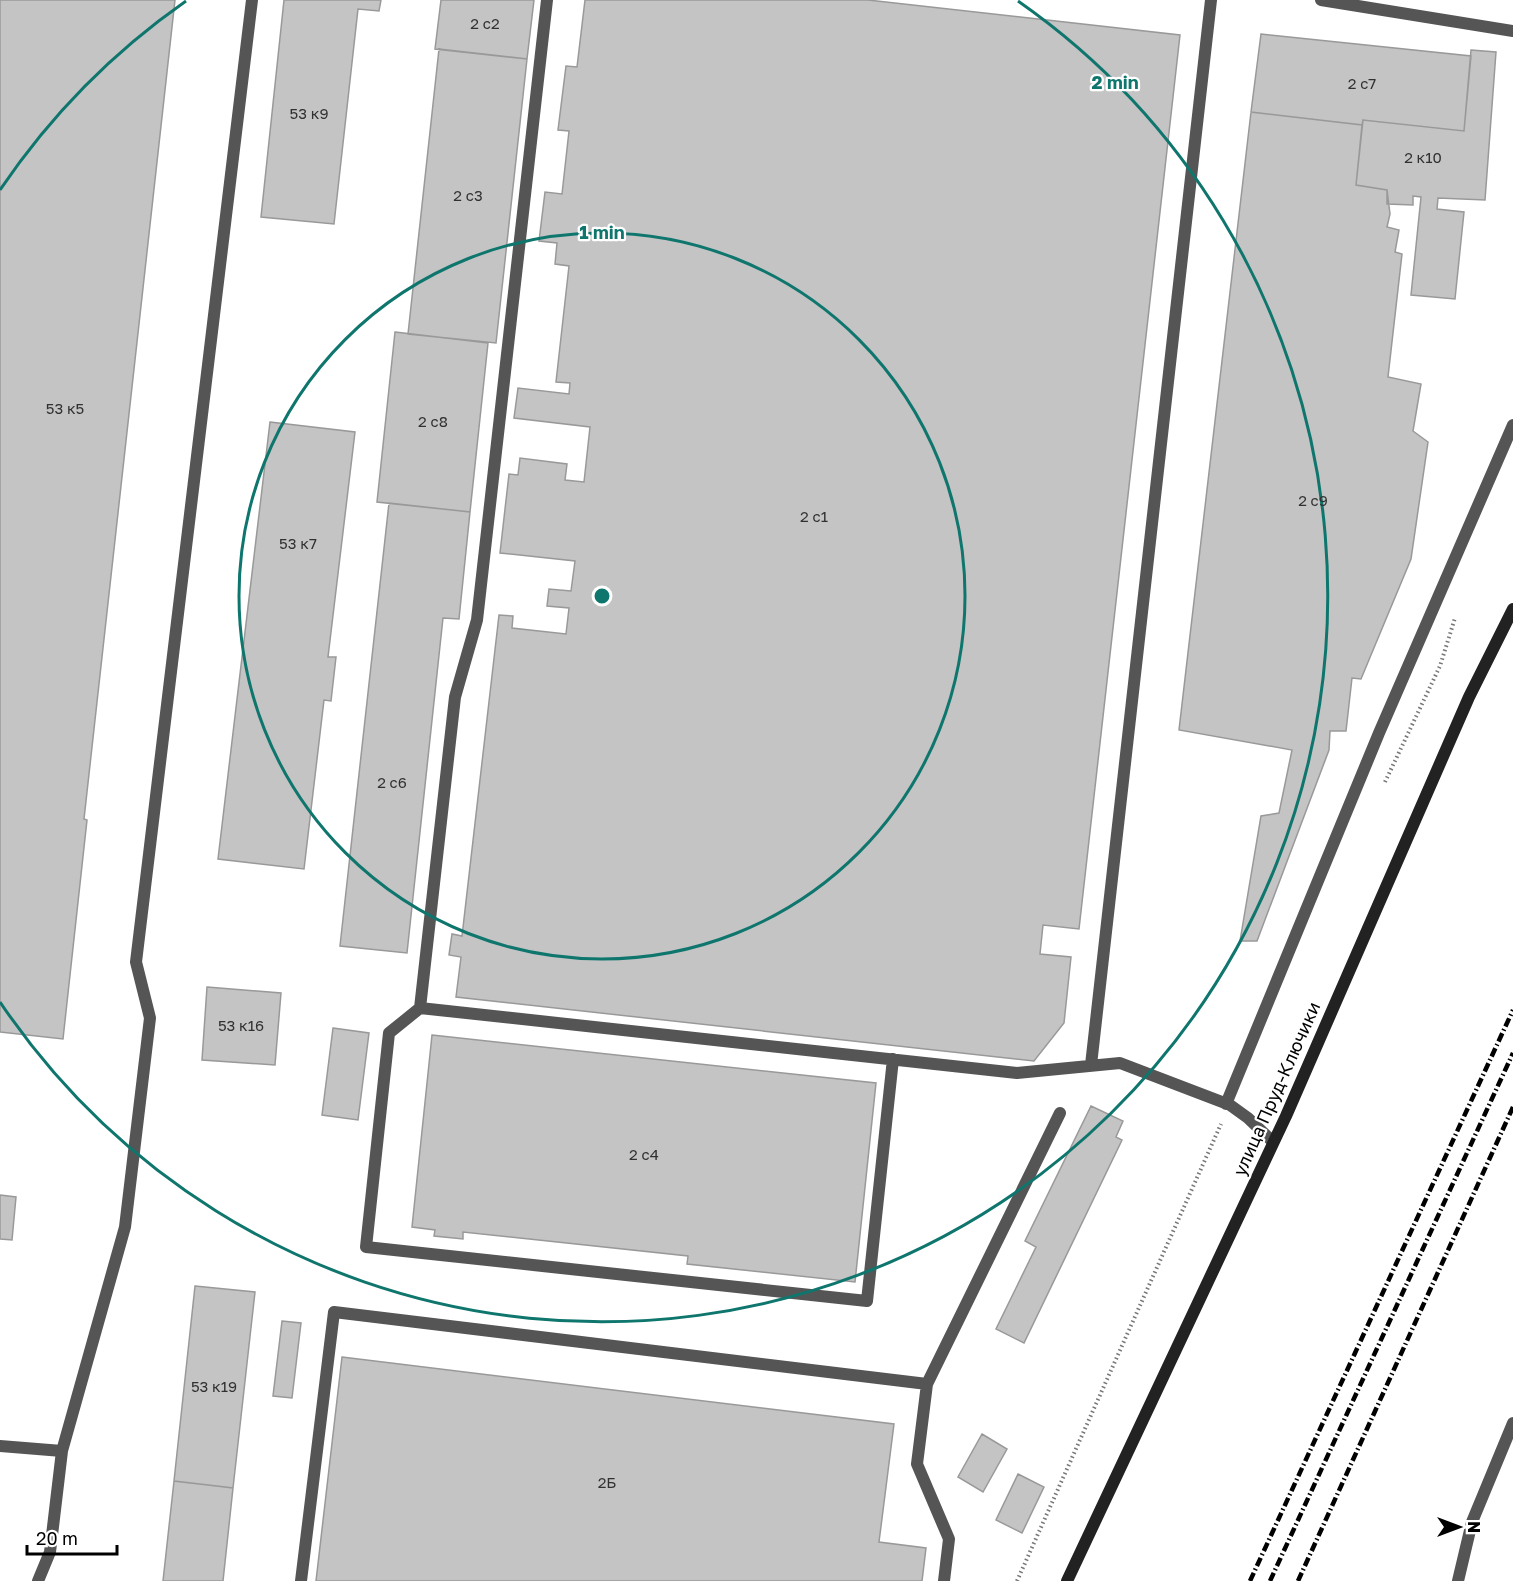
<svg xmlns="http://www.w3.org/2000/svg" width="1513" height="1581" font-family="'Golos Text',sans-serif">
<rect width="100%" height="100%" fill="#fff"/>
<path fill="#c4c4c4" stroke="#999" stroke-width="1.5" d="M0,0H175L84,819L87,820L63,1039L0,1032Z
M284,0H381L379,11L358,9L334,224L261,217Z
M441,0H534L527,59L435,49Z
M585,0H868L1180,35L1079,929L1043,925L1040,954L1071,957L1064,1023L1034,1061L456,997L461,957L449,955L452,934L462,936L499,615L513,616L512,628L566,634L569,608L547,606L549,589L571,591L575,561L500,553L509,474L518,475L520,458L567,464L565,480L584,482L590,427L514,418L518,388L569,394L570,383L556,382L569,266L555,264L557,243L539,241L545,192L562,194L569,131L558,130L566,66L577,67Z
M1261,34L1471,56L1464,131L1363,120L1362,125L1251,112Z
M439,49L527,59L496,343L408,334Z
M1471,50L1496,52L1485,200L1438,198L1437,209L1464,212L1455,299L1411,295L1421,197L1413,196V205L1387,204V190L1356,185L1363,120L1464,131Z
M1251,112L1362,125L1356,185L1387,190L1390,214L1387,227L1399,230L1395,252L1402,254L1388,377L1421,384L1413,431L1428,442L1411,559L1361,679L1352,678L1346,731H1330L1329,750L1257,941H1240L1261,816L1279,813L1292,750L1179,730Z
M395,332L488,343L470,512L377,502Z
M270,422L355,432L328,657H336L331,701L324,700L304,869L218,859Z
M389,503L470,512L459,619L443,618L407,953L340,946Z
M207,987L281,993L275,1065L202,1060Z
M333,1028L369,1033L358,1120L322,1115Z
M432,1035L876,1083L855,1282L687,1264L688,1256L463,1232V1239L434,1236L435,1230L412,1227Z
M1091,1106L1123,1121L1116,1137L1122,1140L1024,1343L996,1329L1036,1247L1025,1241Z
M0,1195L16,1197L12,1240L0,1239Z
M195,1286L255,1292L233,1488L174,1481Z
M282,1321L301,1323L292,1398L273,1396Z
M342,1357L894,1424L879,1542L926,1548L922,1581H316Z
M982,1434L1007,1449L983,1492L958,1477Z
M1018,1474L1044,1487L1022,1533L996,1520Z
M174,1481L233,1488L223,1581H163Z"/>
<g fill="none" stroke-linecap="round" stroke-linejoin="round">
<path stroke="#777" stroke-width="4" stroke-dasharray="1.5 3" stroke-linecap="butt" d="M1385,782L1440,666L1455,618
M1017,1581L1221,1124"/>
<path stroke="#555" stroke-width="12" d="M1321,0L1513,31
M420,1008L455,697L477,620L547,0
M893,1059L867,1301L366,1247L389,1033L420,1008L1017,1073L1120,1063L1230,1105L1248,1118L1273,1142
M1091,1065L1211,0
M1226,1104L1379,733L1513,425
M0,1446L62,1451
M38,1581L50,1552L62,1451L125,1227L150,1018L136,962L252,0
M301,1581L334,1312L927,1384
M944,1581L949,1539L917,1464L927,1384L1060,1113
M1458,1581L1472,1522L1513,1423"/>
<path stroke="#222" stroke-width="12" d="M1067,1581L1286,1116L1469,697L1513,609"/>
<path stroke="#000" stroke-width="4.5" stroke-dasharray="9 3 1.5 3" stroke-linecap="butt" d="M1250,1581L1513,1010
M1270,1581L1513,1053
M1298,1581L1513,1107"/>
</g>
<g fill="none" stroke="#0f766e" stroke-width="3">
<circle cx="602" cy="596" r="363"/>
<path d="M0 190A726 726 0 0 1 186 1M1018 1A726 726 0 1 1 0 1002"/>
</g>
<g text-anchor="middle" stroke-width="4.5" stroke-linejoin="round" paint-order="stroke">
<g font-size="15" fill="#313131">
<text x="485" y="29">2 с2</text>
<text x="1362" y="89">2 с7</text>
<text x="309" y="119">53 к9</text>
<text x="1423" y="163">2 к10</text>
<text x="468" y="201">2 с3</text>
<text x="65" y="414">53 к5</text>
<text x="433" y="427">2 с8</text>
<text x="1313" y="506">2 с9</text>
<text x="814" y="522">2 с1</text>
<text x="298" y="549">53 к7</text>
<text x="392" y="788">2 с6</text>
<text x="241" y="1031">53 к16</text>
<text x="644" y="1160">2 с4</text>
<text x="214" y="1392">53 к19</text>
<text x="607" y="1488">2Б</text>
</g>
<g font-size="18" fill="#000" stroke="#fff">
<text transform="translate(1277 1089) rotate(-66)" y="6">улица Пруд-Ключики</text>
</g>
</g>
<circle cx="602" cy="596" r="9" fill="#0f766e" stroke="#fff" stroke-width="3"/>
<g font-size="18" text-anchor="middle" font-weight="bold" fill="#0f766e" stroke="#fff" stroke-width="4.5" stroke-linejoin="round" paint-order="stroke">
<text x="1115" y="89">2 min</text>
<text x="602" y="239">1 min</text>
</g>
<g transform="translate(1459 1527) rotate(90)" stroke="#ffffff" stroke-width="4.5" paint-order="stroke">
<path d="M0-4.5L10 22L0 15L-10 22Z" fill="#000000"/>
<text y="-9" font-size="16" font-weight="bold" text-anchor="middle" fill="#000000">N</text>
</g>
<path d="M27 1545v9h90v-9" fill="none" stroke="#000000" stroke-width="3"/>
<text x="36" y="1545" font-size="18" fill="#000000" stroke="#ffffff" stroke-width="4.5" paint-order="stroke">20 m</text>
</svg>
